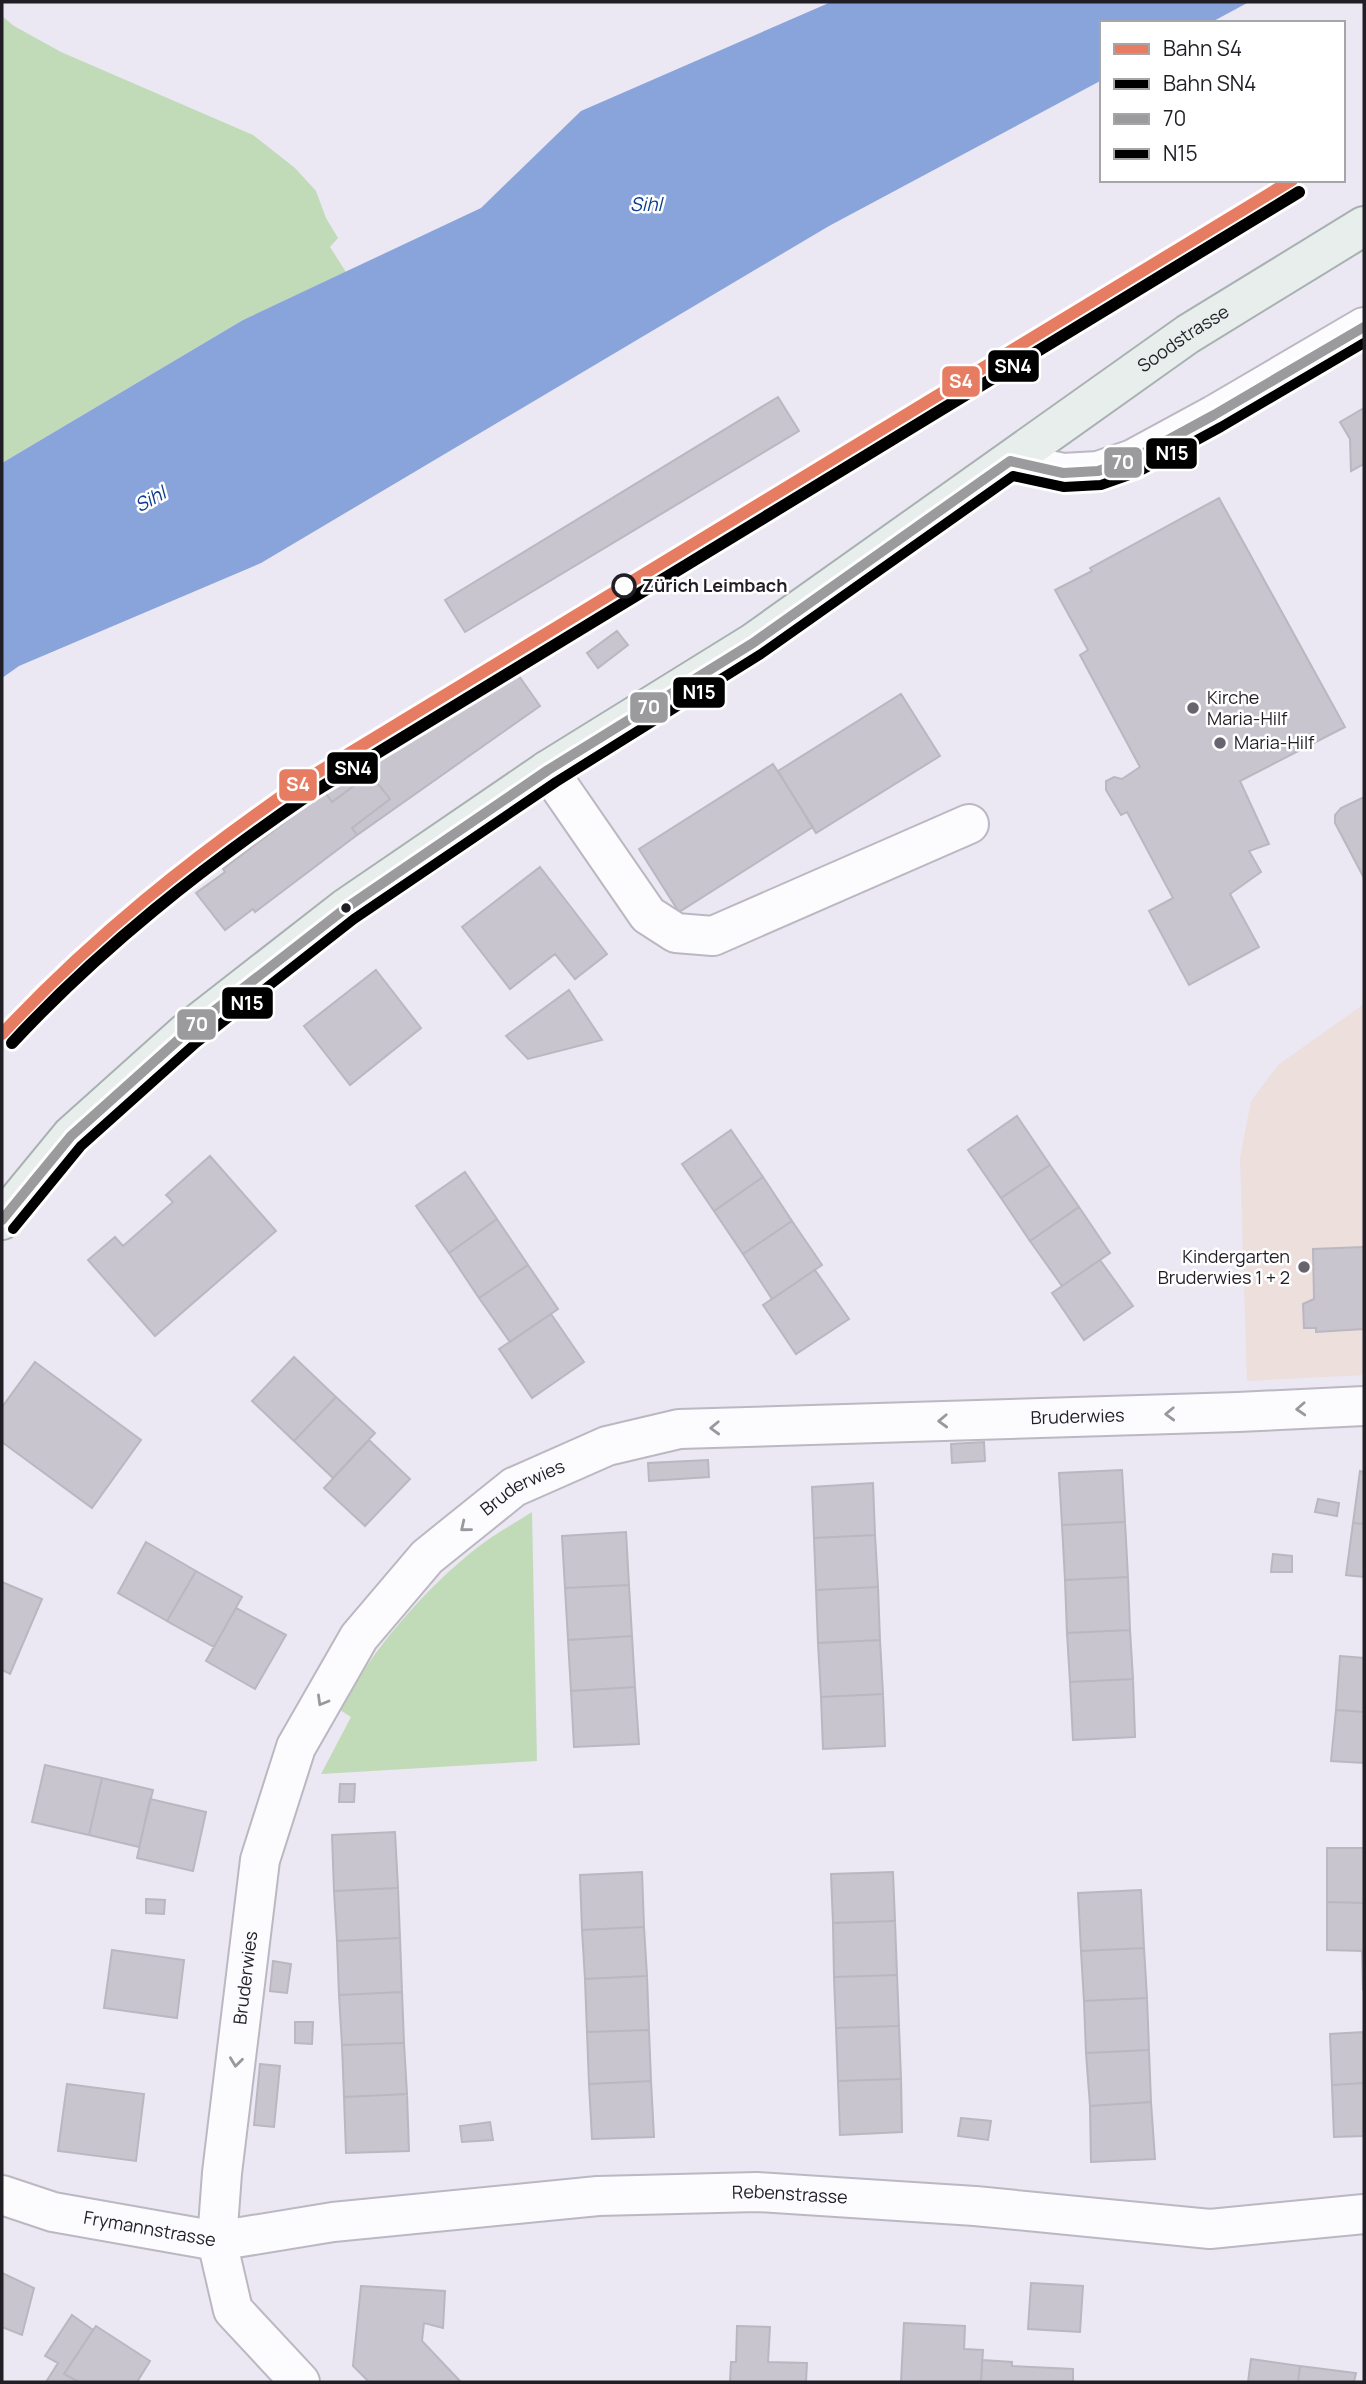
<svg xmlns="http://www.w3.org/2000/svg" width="1366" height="2384" font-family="Manrope,sans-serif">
<rect width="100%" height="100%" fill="#ebe7f3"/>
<path fill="#ecdfdc" d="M1364,1004V1375L1247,1381L1240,1158L1251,1101L1278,1065Z"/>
<path fill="#c1dbb8" d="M2,16L14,26L61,52L253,135L295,168L316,191L326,218L338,238L330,247L346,272L243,320L2,463Z
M532,1512L537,1761L321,1774L351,1717L340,1710C371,1651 424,1589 478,1547C494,1534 514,1524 532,1512Z"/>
<path fill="#88a4da" d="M831,2H1249L1210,23H1102V80L829,226L261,563L19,666L2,678V463L243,320L481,208L581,111Z"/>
<path fill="#c8c5cf" stroke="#bab7c0" stroke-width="2" d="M778,397L799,431L465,632L445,600Z
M1364,408V464L1351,471L1350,439L1340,422Z
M1219,498L1345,727L1240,781L1269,844L1249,851L1261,872L1230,894L1259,947L1189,985L1149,911L1173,898L1127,812L1121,815L1106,790V781L1114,777L1122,779L1140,767L1080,655L1088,650L1055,590L1092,571L1090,568Z
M617,631L628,645L598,668L587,653Z
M519,676L540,706L357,835L352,828L390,799L370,774L332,802L325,792Z
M901,694L940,756L816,833L778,771Z
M773,764L813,827L679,912L639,849Z
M370,774L390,799L352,828L357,835L255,912L253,909L225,930L196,893L225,872L223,869L325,792L332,802Z
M1364,797V878L1335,823V815L1341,808Z
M540,867L607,954L575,979L555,954L510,989L462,927Z
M376,970L421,1028L350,1085L304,1026Z
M569,990L602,1040L528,1059L506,1036Z
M1017,1116L1050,1165L1001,1198L968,1150Z
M731,1130L763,1177L714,1211L682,1164Z
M210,1156L276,1231L155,1336L88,1260L115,1237L123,1246L173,1202L166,1195Z
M1050,1165L1079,1207L1030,1241L1001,1198Z
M465,1172L497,1219L449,1253L416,1206Z
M763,1177L792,1221L743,1254L714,1211Z
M1079,1207L1110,1253L1062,1286L1030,1241Z
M497,1219L528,1265L479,1298L449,1253Z
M792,1221L822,1265L772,1299L743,1254Z
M1364,1247V1329L1316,1332V1328H1304L1303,1304L1314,1299L1313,1249Z
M1100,1260L1133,1306L1084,1340L1052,1293Z
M528,1265L558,1309L510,1342L479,1298Z
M815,1270L849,1319L796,1354L763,1305Z
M551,1314L584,1362L532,1398L499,1349Z
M294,1357L336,1397L294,1441L252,1401Z
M35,1362L141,1440L92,1508L2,1442V1407Z
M336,1397L375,1433L333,1478L294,1441Z
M369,1440L410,1479L365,1526L324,1488Z
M984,1442L985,1461L952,1463L951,1444Z
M708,1460L709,1477L649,1481L648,1463Z
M1122,1470L1125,1522L1062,1525L1059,1473Z
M1360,1471L1364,1472V1524L1353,1523Z
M873,1483L875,1535L814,1538L812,1487Z
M1318,1499L1339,1503L1337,1516L1315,1512Z
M1125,1522L1128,1577L1065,1580L1062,1525Z
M1353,1523L1364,1524V1577L1346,1575Z
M626,1532L629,1585L565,1588L562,1536Z
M875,1535L878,1587L816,1590L814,1538Z
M146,1542L196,1571L167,1621L118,1593Z
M1273,1554L1292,1556V1572H1271Z
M196,1571L242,1597L214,1647L167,1621Z
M1128,1577L1130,1630L1067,1633L1065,1580Z
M2,1582L42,1599L10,1674L2,1670Z
M629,1585L632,1636L568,1640L565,1588Z
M878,1587L880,1640L818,1643L816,1590Z
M236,1608L286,1635L255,1689L206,1661Z
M1130,1630L1133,1679L1070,1682L1067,1633Z
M632,1636L635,1687L571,1691L568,1640Z
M880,1640L883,1694L821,1697L818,1643Z
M1340,1656L1364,1658V1712L1336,1710Z
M1133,1679L1135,1737L1073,1740L1070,1682Z
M635,1687L639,1744L574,1747L571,1691Z
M883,1694L885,1746L823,1749L821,1697Z
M1336,1710L1364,1712V1763L1331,1761Z
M45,1765L102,1778L89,1835L32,1822Z
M102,1778L153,1790L139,1847L89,1835Z
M340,1784H355L354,1802H339Z
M150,1799L206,1812L193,1871L137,1858Z
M395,1832L398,1888L334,1891L332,1835Z
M1327,1848H1364V1903L1327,1902Z
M642,1872L644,1927L582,1930L580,1875Z
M893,1872L895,1921L833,1923L831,1874Z
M398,1888L400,1938L337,1941L334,1891Z
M1141,1890L1144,1948L1081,1951L1078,1893Z
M146,1899L165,1900L164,1914L146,1913Z
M1327,1902L1364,1903V1951L1327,1950Z
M895,1921L897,1975L834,1977L833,1923Z
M644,1927L647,1976L585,1979L582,1930Z
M400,1938L402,1992L339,1995L337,1941Z
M1144,1948L1147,1998L1084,2001L1081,1951Z
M112,1950L184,1960L177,2018L104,2008Z
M1362,1951H1364V1990H1363Z
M273,1961L291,1964L287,1993L270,1991Z
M897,1975L899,2026L836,2028L834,1977Z
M647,1976L649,2030L587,2032L585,1979Z
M402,1992L404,2043L342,2045L339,1995Z
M1147,1998L1149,2050L1086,2053L1084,2001Z
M295,2022H313L312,2044L295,2043Z
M899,2026L901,2079L838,2081L836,2028Z
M649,2030L651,2081L589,2084L587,2032Z
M1363,2032L1364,2083L1332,2085L1330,2034Z
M404,2043L407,2094L344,2097L342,2045Z
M1149,2050L1151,2102L1090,2106L1086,2053Z
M260,2064L280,2066L274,2127L254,2125Z
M901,2079L902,2132L840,2135L838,2081Z
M651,2081L654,2137L592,2139L589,2084Z
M1364,2083V2136L1334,2137L1332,2085Z
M67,2084L144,2094L136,2161L58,2151Z
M407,2094L409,2151L346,2153L344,2097Z
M1151,2102L1155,2159L1091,2162L1090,2106Z
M961,2118L991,2121L988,2140L958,2136Z
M490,2122L493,2140L462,2142L460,2126Z
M2,2273L34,2288L22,2335L2,2327Z
M1031,2283L1083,2286L1080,2332L1028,2329Z
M361,2286L445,2291L443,2328L424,2323L422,2341L461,2382H369L353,2366Z
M72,2315L93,2330L64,2374L79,2382H46L58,2363L45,2356Z
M904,2323L965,2326L964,2349L983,2350L981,2382H901Z
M96,2326L150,2361L137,2382H79L64,2374Z
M737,2326L770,2327L768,2362L807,2363L806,2382H730L731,2362H736Z
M1251,2359L1300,2366L1298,2382H1248Z
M982,2360L1012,2362V2366L1073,2369V2382H981Z
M1300,2366L1356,2373L1354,2382H1298Z"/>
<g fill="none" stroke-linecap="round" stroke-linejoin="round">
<defs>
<g id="minor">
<path d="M1010,461L1063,473L1098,471L1133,459L1214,415L1364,327"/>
<path d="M548,770L648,915L676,933L713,936L969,824"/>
<path id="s1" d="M2,2195L53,2212L217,2241L333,2222L598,2196L757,2192L975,2206L1210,2229L1364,2214"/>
<path id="s2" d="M300,2382L233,2310L217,2241L222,2173L260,1860L296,1747L359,1637L427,1557L514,1487L607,1446L679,1429L1238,1412L1364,1406"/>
</g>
<g id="major">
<path id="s3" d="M2,1220L71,1136L187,1032L346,908L548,770L753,643L1188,334L1364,226"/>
</g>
</defs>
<use href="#minor" stroke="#bbb8c2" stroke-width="42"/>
<use href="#major" stroke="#a8b1b1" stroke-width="42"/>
<use href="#minor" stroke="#fcfbfd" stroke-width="38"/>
<use href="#major" stroke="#e8eeec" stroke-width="38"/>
<defs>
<path id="bus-1" d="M2,1220L71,1136L187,1032L346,908L548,770L753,643L1010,461L1063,473L1098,471L1133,459L1214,415L1364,327"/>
<path id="bus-2" d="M13,1229L81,1146L196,1043L354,919L556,782L761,654L1013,476L1064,487L1101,485L1138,472L1221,427L1364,343"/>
</defs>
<use href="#bus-1" stroke="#fff" stroke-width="16"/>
<use href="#bus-2" stroke="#fff" stroke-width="16"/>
<use href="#bus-1" stroke="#9b9a9d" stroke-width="10"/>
<use href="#bus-2" stroke="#000" stroke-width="10"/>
<defs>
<path id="rail-1" d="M2,1034C92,937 193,857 302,782L1292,180"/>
<path id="rail-2" d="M12,1043C101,947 202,868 310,794L1299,192"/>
</defs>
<use href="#rail-1" stroke="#fff" stroke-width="18"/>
<use href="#rail-2" stroke="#fff" stroke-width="18"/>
<use href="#rail-1" stroke="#e67d63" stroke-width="12"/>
<use href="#rail-2" stroke="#000" stroke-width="12"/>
</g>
<defs><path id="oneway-chevron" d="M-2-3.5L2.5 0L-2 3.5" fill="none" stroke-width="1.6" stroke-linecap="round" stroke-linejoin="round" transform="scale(1.75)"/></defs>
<g stroke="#99989c">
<use href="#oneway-chevron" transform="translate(1301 1409) rotate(177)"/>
<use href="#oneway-chevron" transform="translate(1170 1414) rotate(178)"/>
<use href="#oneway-chevron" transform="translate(943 1421) rotate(178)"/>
<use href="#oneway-chevron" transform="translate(715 1428) rotate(178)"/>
<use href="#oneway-chevron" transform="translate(465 1527) rotate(141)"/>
<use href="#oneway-chevron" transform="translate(322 1701) rotate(120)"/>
<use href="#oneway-chevron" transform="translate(236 2062) rotate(97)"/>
</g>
<circle fill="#fff" stroke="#211e26" stroke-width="3.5" cx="624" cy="586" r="11"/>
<g fill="#68646e" stroke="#fff" stroke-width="2.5">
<circle cx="1193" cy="708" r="7"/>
<circle cx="1220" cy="743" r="7"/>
<circle cx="1304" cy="1267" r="7"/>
</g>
<circle fill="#211e26" stroke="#fff" stroke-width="2.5" cx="346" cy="908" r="6"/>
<g text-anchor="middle" stroke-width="5" stroke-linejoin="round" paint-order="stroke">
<g font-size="18" fill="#211e26" stroke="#fff">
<text dy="6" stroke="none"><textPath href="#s3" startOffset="1479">Soodstrasse</textPath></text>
<text dy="6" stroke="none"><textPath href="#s2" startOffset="1589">Bruderwies</textPath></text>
<text dy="6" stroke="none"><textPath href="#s2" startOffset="1022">Bruderwies</textPath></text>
<text dy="6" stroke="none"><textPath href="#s2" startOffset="434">Bruderwies</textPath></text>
<text dy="6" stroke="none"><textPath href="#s1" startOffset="796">Rebenstrasse</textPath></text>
<text dy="6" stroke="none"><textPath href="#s1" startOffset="152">Frymannstrasse</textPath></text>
</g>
<g font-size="18" font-weight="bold" fill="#211e26" stroke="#fff" text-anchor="start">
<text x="642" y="592">Zürich Leimbach</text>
</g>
<g font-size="18" fill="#211e26" stroke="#fff" text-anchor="start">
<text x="1207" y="704">Kirche<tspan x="1207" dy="21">Maria-Hilf</tspan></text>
<text x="1234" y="749">Maria-Hilf</text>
<text x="1290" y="1263" text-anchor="end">Kindergarten<tspan x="1290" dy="21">Bruderwies 1 + 2</tspan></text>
</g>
<g font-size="19" font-style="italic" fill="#0c3b8f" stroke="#fff">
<text x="646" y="211">Sihl</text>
<text transform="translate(150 499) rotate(-29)" y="7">Sihl</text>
</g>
</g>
<g stroke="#fff" stroke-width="2.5">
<rect x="987" y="349" width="53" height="34" rx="7" fill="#000"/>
<rect x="941" y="365" width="40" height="33" rx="7" fill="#e67d63"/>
<rect x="1145" y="437" width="53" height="33" rx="7" fill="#000"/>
<rect x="1103" y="446" width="40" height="33" rx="7" fill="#9b9a9d"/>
<rect x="672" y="676" width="54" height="33" rx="7" fill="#000"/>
<rect x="629" y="691" width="40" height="33" rx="7" fill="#9b9a9d"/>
<rect x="326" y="751" width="53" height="34" rx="7" fill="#000"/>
<rect x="278" y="768" width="40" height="34" rx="7" fill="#e67d63"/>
<rect x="221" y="986" width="53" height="34" rx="7" fill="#000"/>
<rect x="176" y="1008" width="41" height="33" rx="7" fill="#9b9a9d"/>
</g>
<g font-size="19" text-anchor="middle" font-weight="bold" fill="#fff">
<text x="1013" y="373">SN4</text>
<text x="961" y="388">S4</text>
<text x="1172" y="460">N15</text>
<text x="1123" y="469">70</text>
<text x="699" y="699">N15</text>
<text x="649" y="714">70</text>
<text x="353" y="775">SN4</text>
<text x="298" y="791">S4</text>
<text x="247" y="1010">N15</text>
<text x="197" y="1031">70</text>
</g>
<rect width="1366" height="2384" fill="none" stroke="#211e26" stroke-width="7"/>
<rect x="1100" y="21" width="245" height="161" fill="#ffffff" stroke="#a6a5a8" stroke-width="2"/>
<rect x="1114" y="44" width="35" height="10" fill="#e67d63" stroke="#a6a5a8" stroke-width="2"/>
<text x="1163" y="56" font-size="21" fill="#211e26">Bahn S4</text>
<rect x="1114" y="79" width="35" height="10" fill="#000000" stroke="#a6a5a8" stroke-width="2"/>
<text x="1163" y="91" font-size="21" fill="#211e26">Bahn SN4</text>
<rect x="1114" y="114" width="35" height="10" fill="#9b9a9d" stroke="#a6a5a8" stroke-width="2"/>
<text x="1163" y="126" font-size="21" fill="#211e26">70</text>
<rect x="1114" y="149" width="35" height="10" fill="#000000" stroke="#a6a5a8" stroke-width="2"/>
<text x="1163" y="161" font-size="21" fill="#211e26">N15</text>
</svg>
